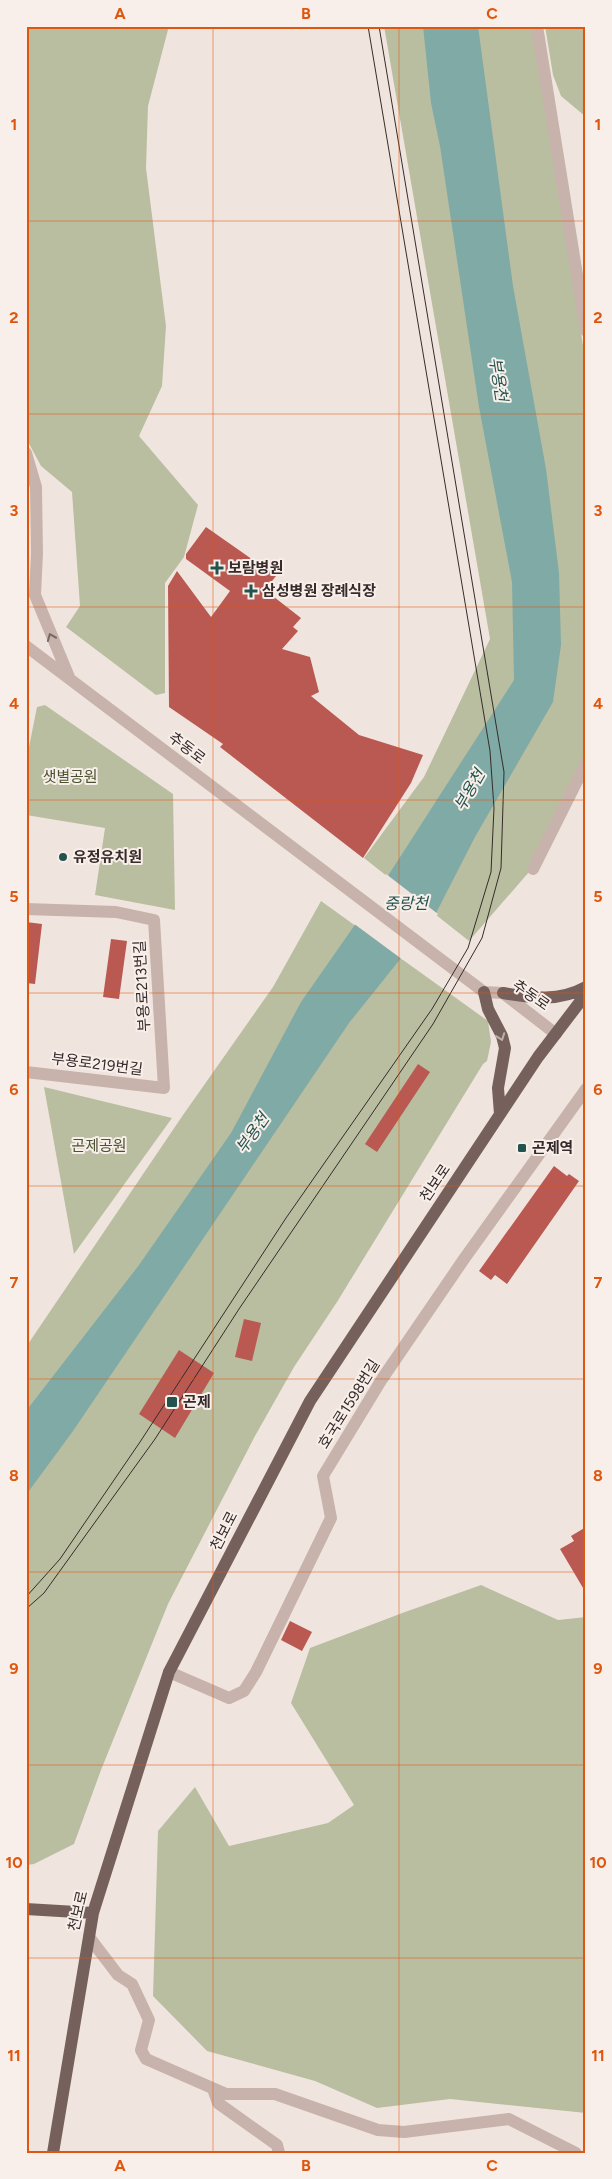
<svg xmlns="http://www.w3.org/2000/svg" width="612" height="2179" font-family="Figtree,'Noto Sans KR',sans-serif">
<rect width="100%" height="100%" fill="#f0e5de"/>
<path fill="#b9bea0" d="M26,26H169L148,106L146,168L166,326L162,386L139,436L198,505L184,557L165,583V693L156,695L66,627L80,606L72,492L41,466L26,438Z
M384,26H532L586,364V759L529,872L469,941L364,858L424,777L490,639Z
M545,26H586V117L561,96L553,75Z
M45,705L173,794L175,910L95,895L105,828L26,815V762L37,707Z
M321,901L488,1021L491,1042L487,1061L483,1064L337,1302L294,1367L255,1436L168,1604L101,1770L74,1844L34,1864L26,1865V1347L183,1115L273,987Z
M44,1087L172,1118L74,1254Z
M481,1585L558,1620L586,1617V2113L450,2099L377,2108L315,2081L207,2051L153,1996L158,1831L195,1787L229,1846L328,1823L354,1805L291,1703L310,1648L405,1612Z"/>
<path fill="#80aaa5" d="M423,26H478L513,286L546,469L559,573L561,645L553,702L475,837L434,917L349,1023L73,1431L26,1495V1411L139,1265L231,1133L301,1002L375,896L514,680L512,582L479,407L440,146L431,103Z"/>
<path fill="#f0e5de" d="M386,874L438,914L403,960L353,923Z"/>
<path fill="#ba5952" d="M206,527L276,576L265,590L301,618L293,627L298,631L282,649L310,657L319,692L311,696L359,735L423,755L411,783L363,858L220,747L223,744L169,707L168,586L177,571L211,617L230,591L186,559V554Z
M26,922L42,924L35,984L26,983Z
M111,939L127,941L119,999L103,997Z
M418,1064L430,1072L377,1152L365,1144Z
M554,1166L567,1176L569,1174L579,1181L507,1284L495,1275L491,1280L479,1271Z
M244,1319L261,1323L252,1361L235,1357Z
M179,1350L214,1373L175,1438L139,1414Z
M586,1527V1593L560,1549L574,1541L571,1536Z
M290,1621L312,1632L302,1651L281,1640Z"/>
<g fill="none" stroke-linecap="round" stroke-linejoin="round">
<path stroke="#c7b3ab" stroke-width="12" d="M537,26L586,331
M26,453L36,487L37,553L35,595L69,677
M26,646L484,992L503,993L556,1034
M533,869L586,763
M26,909L116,912L154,920L164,1088L26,1072
M169,1672L229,1698L244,1691L256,1672L331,1518L323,1476L382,1379L464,1259L586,1089
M89,1937L118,1975L132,1984L149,2020L141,2050L146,2059L226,2094H275L378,2130L404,2132L509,2119L576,2153
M213,2089L218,2103L277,2145L279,2153"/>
<path stroke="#76605c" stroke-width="12" d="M484,992L488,1009L502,1036L505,1048L498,1088L500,1114
M503,993C533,998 559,1002 586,987
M26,1909L93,1913
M53,2153L93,1913L169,1672L310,1401L538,1057L586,994"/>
<path stroke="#362b2a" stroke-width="1" d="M26,1597L60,1559L140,1442L286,1218L432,1009L468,948L491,872L494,808L490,751L368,26
M26,1609L44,1593L155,1439L239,1309L433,1024L482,938L501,868L504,772L379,26"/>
</g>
<defs><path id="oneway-chevron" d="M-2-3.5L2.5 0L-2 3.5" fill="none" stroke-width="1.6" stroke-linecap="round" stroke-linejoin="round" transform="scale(1.25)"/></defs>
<use stroke="#776864" href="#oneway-chevron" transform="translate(51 637) rotate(-112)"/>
<use stroke="#beafaa" href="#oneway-chevron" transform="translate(501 1037) rotate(70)"/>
<path fill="none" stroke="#df570e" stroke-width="1" stroke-opacity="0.55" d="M213,26V2153M399,26V2153M26,221H586M26,414H586M26,607H586M26,800H586M26,993H586M26,1186H586M26,1379H586M26,1572H586M26,1765H586M26,1958H586"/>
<g fill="#23534e" stroke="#f8efea" stroke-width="2">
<path d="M214.5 560.5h5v5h5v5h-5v5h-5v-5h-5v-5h5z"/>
<path d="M248.5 583.5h5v5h5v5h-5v5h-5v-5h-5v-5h5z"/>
<circle cx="63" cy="857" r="5"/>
<rect x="517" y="1143" width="10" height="10" rx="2.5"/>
<rect x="166" y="1396" width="12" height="12" rx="2.5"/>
</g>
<g text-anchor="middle" stroke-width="4" stroke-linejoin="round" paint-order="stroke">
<g font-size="15" font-weight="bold" fill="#362b2a" stroke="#f8efea" text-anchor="start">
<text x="228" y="573">보람병원</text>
<text x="262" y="596">삼성병원 장례식장</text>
<text x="73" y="862">유정유치원</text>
<text x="532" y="1153">곤제역</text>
<text x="183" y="1407">곤제</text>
</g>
<g font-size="15" fill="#362b2a" stroke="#f8efea">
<text transform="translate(187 748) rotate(37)" y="5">추동로</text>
<text transform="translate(142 986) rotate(-93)" y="5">부용로213번길</text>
<text transform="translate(531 995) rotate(35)" y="5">추동로</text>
<text transform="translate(97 1064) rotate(7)" y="5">부용로219번길</text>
<text transform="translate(435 1183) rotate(-56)" y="5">천보로</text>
<text transform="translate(349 1404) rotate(-58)" y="5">호국로1598번길</text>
<text transform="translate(224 1531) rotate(-63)" y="5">천보로</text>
<text transform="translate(78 1911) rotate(-77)" y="5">천보로</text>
</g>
<g font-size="15" fill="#4b5230" stroke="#f8efea">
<text x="70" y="782">샛별공원</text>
<text x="99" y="1151">곤제공원</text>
</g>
<g font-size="16" font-style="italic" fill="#23534e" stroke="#f8efea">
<text transform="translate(499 379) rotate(81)" y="6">부용천</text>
<text transform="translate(469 790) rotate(-60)" y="6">부용천</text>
<text x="406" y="909">중랑천</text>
<text transform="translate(252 1133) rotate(-55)" y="6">부용천</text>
</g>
</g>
<rect width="612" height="2179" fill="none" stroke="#f8efea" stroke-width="55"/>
<rect x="28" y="28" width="556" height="2124" fill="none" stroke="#df570e" stroke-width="2"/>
<g font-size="16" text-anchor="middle" font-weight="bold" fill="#df570e">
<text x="120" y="19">A</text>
<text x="306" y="19">B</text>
<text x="492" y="19">C</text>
<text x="14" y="130">1</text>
<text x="598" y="130">1</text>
<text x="14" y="323">2</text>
<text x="598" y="323">2</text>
<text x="14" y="516">3</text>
<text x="598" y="516">3</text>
<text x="14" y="709">4</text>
<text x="598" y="709">4</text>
<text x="14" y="902">5</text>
<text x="598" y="902">5</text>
<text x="14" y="1095">6</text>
<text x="598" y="1095">6</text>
<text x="14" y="1288">7</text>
<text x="598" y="1288">7</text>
<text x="14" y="1481">8</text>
<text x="598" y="1481">8</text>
<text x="14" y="1674">9</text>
<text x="598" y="1674">9</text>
<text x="14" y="1868">10</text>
<text x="598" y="1868">10</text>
<text x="14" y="2061">11</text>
<text x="598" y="2061">11</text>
<text x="120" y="2171">A</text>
<text x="306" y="2171">B</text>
<text x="492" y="2171">C</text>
</g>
</svg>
